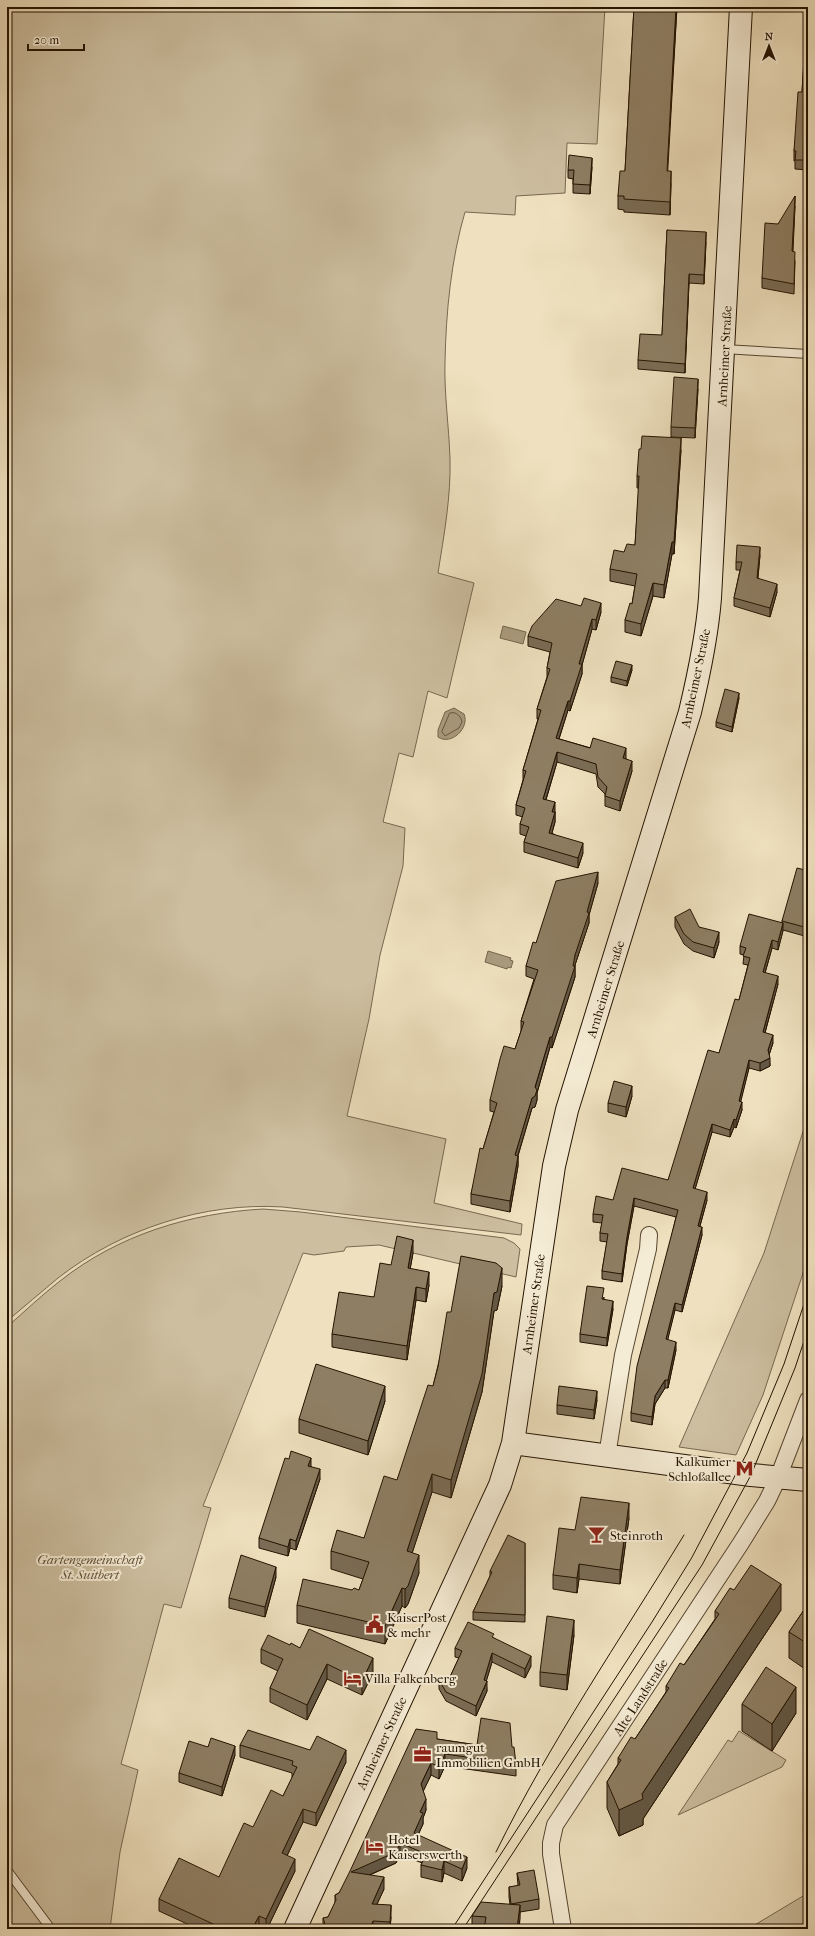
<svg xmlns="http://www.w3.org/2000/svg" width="815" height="1936" font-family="'IM FELL French Canon',serif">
<rect width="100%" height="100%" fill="#efe1bf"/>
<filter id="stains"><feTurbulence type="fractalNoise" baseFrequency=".005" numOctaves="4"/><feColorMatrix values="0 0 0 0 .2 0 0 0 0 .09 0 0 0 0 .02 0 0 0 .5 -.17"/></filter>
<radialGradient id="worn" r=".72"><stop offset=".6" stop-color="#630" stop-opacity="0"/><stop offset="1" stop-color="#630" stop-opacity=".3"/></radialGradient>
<path fill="#ccbe9f" stroke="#786850" d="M7,7H605L597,144L567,143L565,193L516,196L515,215L465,212C451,260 446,312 445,362C444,394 449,426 450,459C451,497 444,535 438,573L474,583L447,698L428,691L413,757L399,753L383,822L405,828L403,866L380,955L369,1019L347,1116L446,1139L434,1203L522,1224L521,1235L283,1207C204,1202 121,1229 58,1278C41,1292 24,1307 7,1321Z
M808,1116V1258L763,1395L736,1455L679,1447L764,1253Z
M263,1209L301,1212L504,1238L514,1243L520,1249L516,1277L379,1245L346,1247L344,1251L314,1255L303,1253L203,1506L211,1508L181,1608L164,1604L121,1764L138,1770L120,1852L110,1929H7V1871L20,1884L7,1866V1327C25,1311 42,1295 60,1281C118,1235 190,1213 263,1209Z
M739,1731L786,1760L782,1767L678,1815L728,1740L732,1742Z
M808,1893V1929H748Z"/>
<path fill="#aa9b7e" stroke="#74654c" d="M503,626L526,632L523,644L500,638Z
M454,708L464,714C470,728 451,746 438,737V730L445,712Z
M488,951L511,958L510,960L513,961L511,968L508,967L507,969L485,962Z"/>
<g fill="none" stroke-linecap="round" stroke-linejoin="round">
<path stroke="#67573f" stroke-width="1" d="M450,713C456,711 461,716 462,722L459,728L445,736L442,732Z"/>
<defs>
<path id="lane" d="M724,349L808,354
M7,1870L51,1929"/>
<path id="street" d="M607,1456L623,1355L648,1249L649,1235
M563,1929L551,1854V1843L555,1825L741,1543L767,1501L778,1478L808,1400"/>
<path id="secondary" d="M513,1443L751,1475L808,1480
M295,1929L500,1485L513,1443L554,1166L567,1110L690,712C699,674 707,637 710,598L741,7"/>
</defs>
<use href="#lane" stroke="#574630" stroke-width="10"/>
<use href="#street" stroke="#574630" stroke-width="18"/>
<use href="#secondary" stroke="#241300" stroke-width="24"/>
<use href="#lane" stroke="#f5ecd5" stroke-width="8"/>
<use href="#street" stroke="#f5ecd5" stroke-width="16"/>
<use href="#secondary" stroke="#f5ecd5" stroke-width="22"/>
<path stroke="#241300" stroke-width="1" d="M496,1852C550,1742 620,1640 684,1535
M452,1929L652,1622L691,1559L747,1453L784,1364L808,1292
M463,1929L702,1565L751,1475L795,1368L808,1329"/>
</g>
<path fill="#7a6c55" stroke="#241300" d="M634,7H677L667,171L671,184L670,215L624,212V210L618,209V196L625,171Z
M808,7V170L795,169V161H794V151L802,92Z
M592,167L590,194L573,193V179L568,178V170Z
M795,206L793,251L795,262L794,294L762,288V278L778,224Z
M667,230L706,242L704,284L689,283L685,373L638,369V360L662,335Z
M698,389L695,438L671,437V427Z
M681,450L674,554H672L664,598L653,596L641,636L625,632V620L632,604L635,586L610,581V569L624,552L635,545L639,488H637V476Z
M760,555L758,578L777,592L770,617L734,606V598L740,570H736V562Z
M601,612L596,630L592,629L582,665V674L570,711L568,710L559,739L626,758V759L632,771L620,811L605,806V794L598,787L596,774L557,762L546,800L555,812V822L552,833L583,853L578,868L524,852V842L526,836L520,834V824L523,817L516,815V805L523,780V770L538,719H537V709L547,677V668L550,652L528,646V636Z
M632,670L627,686L611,682V677Z
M739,698L732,732L716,727V722Z
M808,860V937L783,930L778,950L772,948L765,973L778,984L765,1033L773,1043L769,1055L770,1066L760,1071L749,1068L740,1102L742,1110L736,1128L734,1127L730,1137L712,1132L695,1189L707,1200L700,1226L702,1235L682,1312L675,1310L667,1340L676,1350L668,1388H665L655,1404L652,1425L631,1421V1413L676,1217L634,1206L627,1244L622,1282L602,1279V1271L607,1242L600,1241V1233L602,1223L593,1222V1214L613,1200L668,1180L719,1053L739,1000L748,965L743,964L744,955L740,954V946L782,923V921L805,870Z
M598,883L589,915V923L575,965V977L552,1048L550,1047L537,1093V1100L535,1107L532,1108L518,1156V1166L510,1212L471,1204V1194L483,1149L494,1112L490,1111V1100L515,1049L521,1031V1021L534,979L526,976V966L536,943Z
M675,917L699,927L719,942L714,958L693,951L684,944L675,927Z
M632,1096L626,1117L608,1112V1103Z
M413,1253L410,1269L429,1285L426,1302L416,1300L407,1360L332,1347V1334L374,1297L391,1265Z
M502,1286L497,1310L494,1311L482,1392L451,1498L432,1492L412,1553L419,1573L408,1604L405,1608L402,1606L385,1644L297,1623V1605L352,1590H359L363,1579L331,1569V1551L364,1538L397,1480L433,1386L451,1312Z
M604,1297V1299L613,1309L607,1346L580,1342V1334Z
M597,1400L594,1419L557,1414V1405Z
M385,1401L368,1455L299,1433V1419Z
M311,1466L320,1479L296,1550L290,1548L288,1556L259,1548V1538Z
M629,1518L620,1584L579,1579L577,1593L553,1589V1575L575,1530Z
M525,1543V1622L473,1620V1612L490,1576V1571Z
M276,1577L265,1617L229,1608V1598Z
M734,1590L781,1610L643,1819V1825L619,1836L607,1808V1782L618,1764V1758L635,1739L666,1692V1686L684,1665L715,1619V1611Z
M808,1604V1671L789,1658V1632Z
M574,1635L567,1690L540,1686V1672Z
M494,1638L531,1666L525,1678L492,1662L486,1681L487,1691L476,1716L446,1701L439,1689V1680L449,1679L459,1658L455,1657V1648Z
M290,1645L300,1648L373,1673L362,1695L327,1679L307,1720L270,1702V1688L278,1671L261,1663V1649Z
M742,1704L796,1713L772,1751L742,1731Z
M437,1739L477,1745L512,1747L516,1764V1776L445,1766L439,1779L431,1775L423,1791L426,1810L423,1818V1824L418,1835L467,1868L462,1881L444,1873L442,1882L421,1877V1865L422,1863L400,1854L396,1863L370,1875L384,1889L377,1904L391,1917L390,1929H322L323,1927V1918L328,1917L335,1903V1895L339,1893Z
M240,1745L346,1762L316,1826L303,1822L287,1856L295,1871L267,1929H261L259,1928V1929H198L159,1911V1899L219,1877L283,1796L292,1778V1773L240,1757Z
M208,1747L235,1755L222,1796L179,1782V1773Z
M517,1873L539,1899V1909L520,1912L519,1929H472V1916L510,1905L509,1897V1887L518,1886Z"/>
<path fill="#635845" stroke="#241300" d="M676,7H677L667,184V171Z
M592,158V167L590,194V185Z
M671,171V184L670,215V202Z
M795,196V206L792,261V251Z
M706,232V242L704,284V275Z
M689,274V283L685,373V364Z
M698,379V389L695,438V428Z
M681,438V450L674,554V542Z
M672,542V554L664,598V585Z
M760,547V555L757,586V578Z
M653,583V596L641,636V624Z
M777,584V592L770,617V608Z
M601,603V612L596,630V620Z
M592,619V629L582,665V674L570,711V701L579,664Z
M632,665V670L627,686V681Z
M739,693V698L732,732V727Z
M568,701V710L556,748V738Z
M626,748V758L623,768V758Z
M557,752V762L543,809V799Z
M632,761V771L620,811V801Z
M555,802V812H552Z
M555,812V822L549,843V833Z
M583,843V853L578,868V858Z
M598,872V883L589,915V923L575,965V977L552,1048V1037Z
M783,923V931L778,950V942Z
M719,932V942L714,958V948Z
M772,940V948L763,980V972Z
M778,976V984L763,1040V1032Z
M773,1035V1043L768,1058V1050Z
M550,1037V1047L537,1093V1100L535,1107L532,1108L515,1165V1155Z
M770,1058V1066L760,1071V1063Z
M749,1060V1068L739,1109V1101Z
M632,1086V1096L626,1117V1107Z
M742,1102V1110L736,1128V1120Z
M734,1119V1127L730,1137V1130Z
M712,1124V1132L693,1196V1188Z
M518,1156V1166L510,1212V1201Z
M707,1192V1200L698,1233V1226Z
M634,1198V1206L627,1244L622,1282V1274L627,1237Z
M702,1227V1235L682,1312V1305Z
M413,1240V1253L408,1281V1268Z
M502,1268V1286L497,1310L494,1311L482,1392L451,1498V1480L494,1293Z
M429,1272V1285L426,1302V1289Z
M416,1287V1300L407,1360V1346Z
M613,1301V1309L607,1346V1338Z
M675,1303V1310L666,1347V1339Z
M676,1342V1350L668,1388V1380Z
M665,1380V1388L655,1404L652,1425V1417L655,1396Z
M385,1386V1401L368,1455V1441Z
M597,1391V1400L594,1419V1410Z
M311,1458V1467L308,1466Z
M320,1469V1479L296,1550V1541Z
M432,1474V1492L407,1569V1551Z
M629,1503V1518L620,1584V1570Z
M290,1539V1548L288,1556V1547Z
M419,1555V1573L408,1604L405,1608V1589Z
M579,1564V1579L577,1593V1578Z
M276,1567V1577L265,1617V1607Z
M781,1584V1610L643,1819V1825L619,1836V1810L642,1794Z
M402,1588V1606L385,1644V1626Z
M574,1620V1635L567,1690V1675Z
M492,1653V1662L484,1689V1680Z
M531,1656V1666L525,1678V1669Z
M373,1658V1673L362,1695V1681Z
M327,1664V1679L307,1720V1705Z
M487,1681V1691L476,1716V1706Z
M796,1687V1713L772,1751V1724Z
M235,1746V1755L222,1796V1787Z
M346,1750V1762L316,1826V1813Z
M445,1754V1766L439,1779V1767Z
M431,1763V1775L421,1796V1784Z
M426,1799V1810L423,1818V1824L414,1844V1833L420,1812Z
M303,1809V1822L282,1866V1853Z
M400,1843V1854L396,1863L351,1883V1872Z
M467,1857V1868L462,1881V1869Z
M295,1859V1871L267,1929H266V1919Z
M444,1861V1873L442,1882V1870Z
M384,1877V1889L372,1915V1904Z
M391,1905V1917L390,1929V1922Z
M520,1905V1919L519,1929H517Z
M259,1916V1929H252Z
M373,1921V1929H370Z"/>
<path fill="#8e7e63" stroke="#241300" d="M634,7H676L667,171H671L670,202L624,199V196H618L620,171H625Z
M807,7H808V160H795L796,151H794L798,92H802Z
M569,155L592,158L590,185L573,184L574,170H568Z
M795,196L792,251L795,252L794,284L762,278L765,223L778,224Z
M667,230L706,232L704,275L689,274L685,364L638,360L640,334L662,335Z
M674,377L698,379L695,428L671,427Z
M642,436L681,438L674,542H672L664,585L653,583L641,624L625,620L630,603L632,604L637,574L610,569L614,550L624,552L627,544L635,545L639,476H637L639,449H641Z
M737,545L760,547L757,578L777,584L770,608L734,598L742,562H736Z
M584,598L601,603L596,620L592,619L579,664H582L570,701H568L556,738L590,748L593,738L626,748L623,758L632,761L620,801L605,796L607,787L598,777L596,764L557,752L543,799L555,802L552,812H555L549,833L583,843L578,858L524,842L529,827L520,824L525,808L516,805L526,771L523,770L541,710L537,709L550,669L547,668L552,643L528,636L532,626L556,599L581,606Z
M616,661L632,665L627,681L611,677Z
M725,689L739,693L732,727L716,722Z
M808,860V928L782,921L797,868L805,870Z
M598,872L587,912L589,913L575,955L573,966H575L552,1037H550L535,1087L537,1090L535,1096L532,1098L515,1155L518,1156L510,1201L471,1194L480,1148L483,1149L497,1103L490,1100L500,1059L504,1046L515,1049L524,1022L521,1021L538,970L526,966L533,942L536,943L556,881Z
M690,909L699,927L719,932L714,948L693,942L684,934L675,917Z
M749,914L783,923L778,942L772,940L763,972L778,976L763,1032L773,1035L768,1050L770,1058L760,1063L749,1060L739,1101L742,1102L736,1120L734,1119L730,1130L712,1124L693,1188L707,1192L698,1226L702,1227L682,1305L675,1303L666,1339L676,1342L668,1380H665L655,1396L652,1417L631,1413L637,1366L678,1210L634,1198L627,1237L622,1274L602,1271L608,1234L600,1233L603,1215L593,1214L596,1196L613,1200L622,1168L668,1180L708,1050L719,1053L735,999L739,1000L750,958L743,956L746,948L740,946Z
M614,1081L632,1086L626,1107L608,1103Z
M397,1236L413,1240L408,1268L429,1272L426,1289L416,1287L407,1346L332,1334L339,1292L374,1297L380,1263L391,1265Z
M461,1256L496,1263L502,1268L497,1292L494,1293L482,1374L451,1480L432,1474L407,1551L419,1555L408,1586L405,1589L402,1588L385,1626L297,1605L303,1579L352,1590L354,1588L359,1590L369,1562L331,1551L337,1530L364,1538L384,1476L397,1480L428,1385L433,1386L438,1367L447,1312H451Z
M587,1286L604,1288L602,1299L613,1301L607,1338L580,1334Z
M316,1364L385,1386L368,1441L299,1419Z
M559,1386L597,1391L594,1410L557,1405Z
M291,1451L311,1458L308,1466L320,1469L296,1541L290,1539L288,1547L259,1538L285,1458L289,1459Z
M581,1497L629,1503L620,1570L579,1564L577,1578L553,1575L559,1528L575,1530Z
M508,1535L525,1543V1615L473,1612L492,1572L490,1571Z
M241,1555L276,1567L265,1607L229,1598Z
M751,1565L781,1584L642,1794L643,1799L619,1810L607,1782L621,1760L618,1758L631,1737L635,1739L669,1688L666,1686L680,1663L684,1665L719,1614L715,1611L730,1588L734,1590Z
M808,1604V1644L789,1632Z
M547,1616L574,1620L567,1675L540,1672Z
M468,1622L494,1634L492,1637L531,1656L525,1669L492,1653L484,1680L487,1681L476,1706L446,1692L439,1680L449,1679L462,1651L455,1648Z
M309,1629L373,1658L362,1681L327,1664L307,1705L270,1688L283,1659L261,1649L268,1635L290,1645L291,1643L300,1648Z
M766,1667L796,1687L772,1724L742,1704Z
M481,1718L510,1723L512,1747H514L516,1764L445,1754L439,1767L431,1763L421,1784L426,1799L420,1812L423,1813L414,1833L467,1857L462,1869L444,1861L442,1870L421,1865L426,1854L400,1843L396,1852L351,1872L384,1877L372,1904L391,1905L390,1922L373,1921L370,1929H322L325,1924L323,1918L328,1917L336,1900L335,1895L339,1893L350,1871L416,1729L437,1732V1739L477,1745Z
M248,1730L310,1750L317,1736L346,1750L316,1813L303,1809L282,1853L295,1859L266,1919L259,1916L252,1929H224L159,1899L179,1858L219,1877L244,1823L253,1827L271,1790L283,1796L297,1767L292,1765L293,1761L240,1745Z
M211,1738L235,1746L222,1787L179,1773L189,1741L208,1747Z
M534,1870L539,1899L511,1904L509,1887L520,1885L517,1873Z
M481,1902L520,1905L517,1929H484L486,1917L472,1916Z"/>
<defs>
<symbol id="metro-bare" viewBox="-9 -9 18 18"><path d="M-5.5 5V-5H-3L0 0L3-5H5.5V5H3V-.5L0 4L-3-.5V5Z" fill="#8f2418" stroke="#f5ecd5" stroke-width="2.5" paint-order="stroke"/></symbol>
<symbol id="bar-bare" viewBox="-9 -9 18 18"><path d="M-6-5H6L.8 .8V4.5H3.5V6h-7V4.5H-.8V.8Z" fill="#8f2418" stroke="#f5ecd5" stroke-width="2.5" paint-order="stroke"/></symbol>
<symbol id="civic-bare" viewBox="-9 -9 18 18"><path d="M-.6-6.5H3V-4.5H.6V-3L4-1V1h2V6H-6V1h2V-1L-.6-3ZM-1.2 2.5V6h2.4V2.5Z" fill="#8f2418" stroke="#f5ecd5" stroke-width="2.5" paint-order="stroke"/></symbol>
<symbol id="hotel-bare" viewBox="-9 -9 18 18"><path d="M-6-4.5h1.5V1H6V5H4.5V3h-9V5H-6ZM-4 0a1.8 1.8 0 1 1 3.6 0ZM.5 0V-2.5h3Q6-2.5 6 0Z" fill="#8f2418" stroke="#f5ecd5" stroke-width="2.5" paint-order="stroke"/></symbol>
<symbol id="office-bare" viewBox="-9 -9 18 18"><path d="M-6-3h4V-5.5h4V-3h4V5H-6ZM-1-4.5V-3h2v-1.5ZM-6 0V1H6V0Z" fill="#8f2418" stroke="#f5ecd5" stroke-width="2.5" paint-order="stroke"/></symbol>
</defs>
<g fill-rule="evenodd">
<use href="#metro-bare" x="732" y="1456" width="25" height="25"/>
<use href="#bar-bare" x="584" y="1522" width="25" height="25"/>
<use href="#civic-bare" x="362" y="1612" width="25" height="25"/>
<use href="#hotel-bare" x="340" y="1666" width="25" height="25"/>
<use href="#office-bare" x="410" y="1742" width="25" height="25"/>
<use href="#hotel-bare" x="362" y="1834" width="25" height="25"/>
</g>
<g text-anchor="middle" stroke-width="4" stroke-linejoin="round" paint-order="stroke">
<g font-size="13" fill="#241300" stroke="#f5ecd5">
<text transform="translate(724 356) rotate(-87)" y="5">Arnheimer Straße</text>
<text transform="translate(695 678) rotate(-78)" y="5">Arnheimer Straße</text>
<text transform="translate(605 989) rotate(-73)" y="5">Arnheimer Straße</text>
<text transform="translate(533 1304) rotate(-82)" y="5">Arnheimer Straße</text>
<text transform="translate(640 1697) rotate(-57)" y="5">Alte Landstraße</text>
<text transform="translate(381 1743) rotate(-65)" y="5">Arnheimer Straße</text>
</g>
<g font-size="13" fill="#241300" stroke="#f5ecd5" text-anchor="start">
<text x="731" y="1466" text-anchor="end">Kalkumer<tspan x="731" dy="15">Schloßallee</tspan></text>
<text x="610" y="1540">Steinroth</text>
<text x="387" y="1622">KaiserPost<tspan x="387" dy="15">&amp; mehr</tspan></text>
<text x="365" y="1683">Villa Falkenberg</text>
<text x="436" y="1752">raumgut<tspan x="436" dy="15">Immobilien GmbH</tspan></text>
<text x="388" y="1844">Hotel<tspan x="388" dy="15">Kaiserswerth</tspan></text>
</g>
<g font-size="13" font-style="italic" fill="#5f4f38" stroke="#f5ecd5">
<text x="90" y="1564">Gartengemeinschaft<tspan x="90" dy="15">St. Suitbert</tspan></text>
</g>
</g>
<rect width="815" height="1936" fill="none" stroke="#efe1bf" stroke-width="24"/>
<rect x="8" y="8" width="799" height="1920" fill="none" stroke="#241300" stroke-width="2"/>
<rect x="12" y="12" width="791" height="1912" fill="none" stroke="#241300"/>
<g transform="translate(769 46)" stroke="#f5ecd5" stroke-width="3" paint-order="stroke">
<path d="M0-3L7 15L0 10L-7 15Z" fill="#241300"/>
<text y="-6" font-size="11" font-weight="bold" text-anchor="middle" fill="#241300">N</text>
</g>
<path d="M28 44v6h56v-6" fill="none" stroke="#241300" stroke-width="2"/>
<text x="34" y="44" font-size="12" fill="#241300" stroke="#f5ecd5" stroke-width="3" paint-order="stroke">20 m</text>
<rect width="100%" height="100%" filter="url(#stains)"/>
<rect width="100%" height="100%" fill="url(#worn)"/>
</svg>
